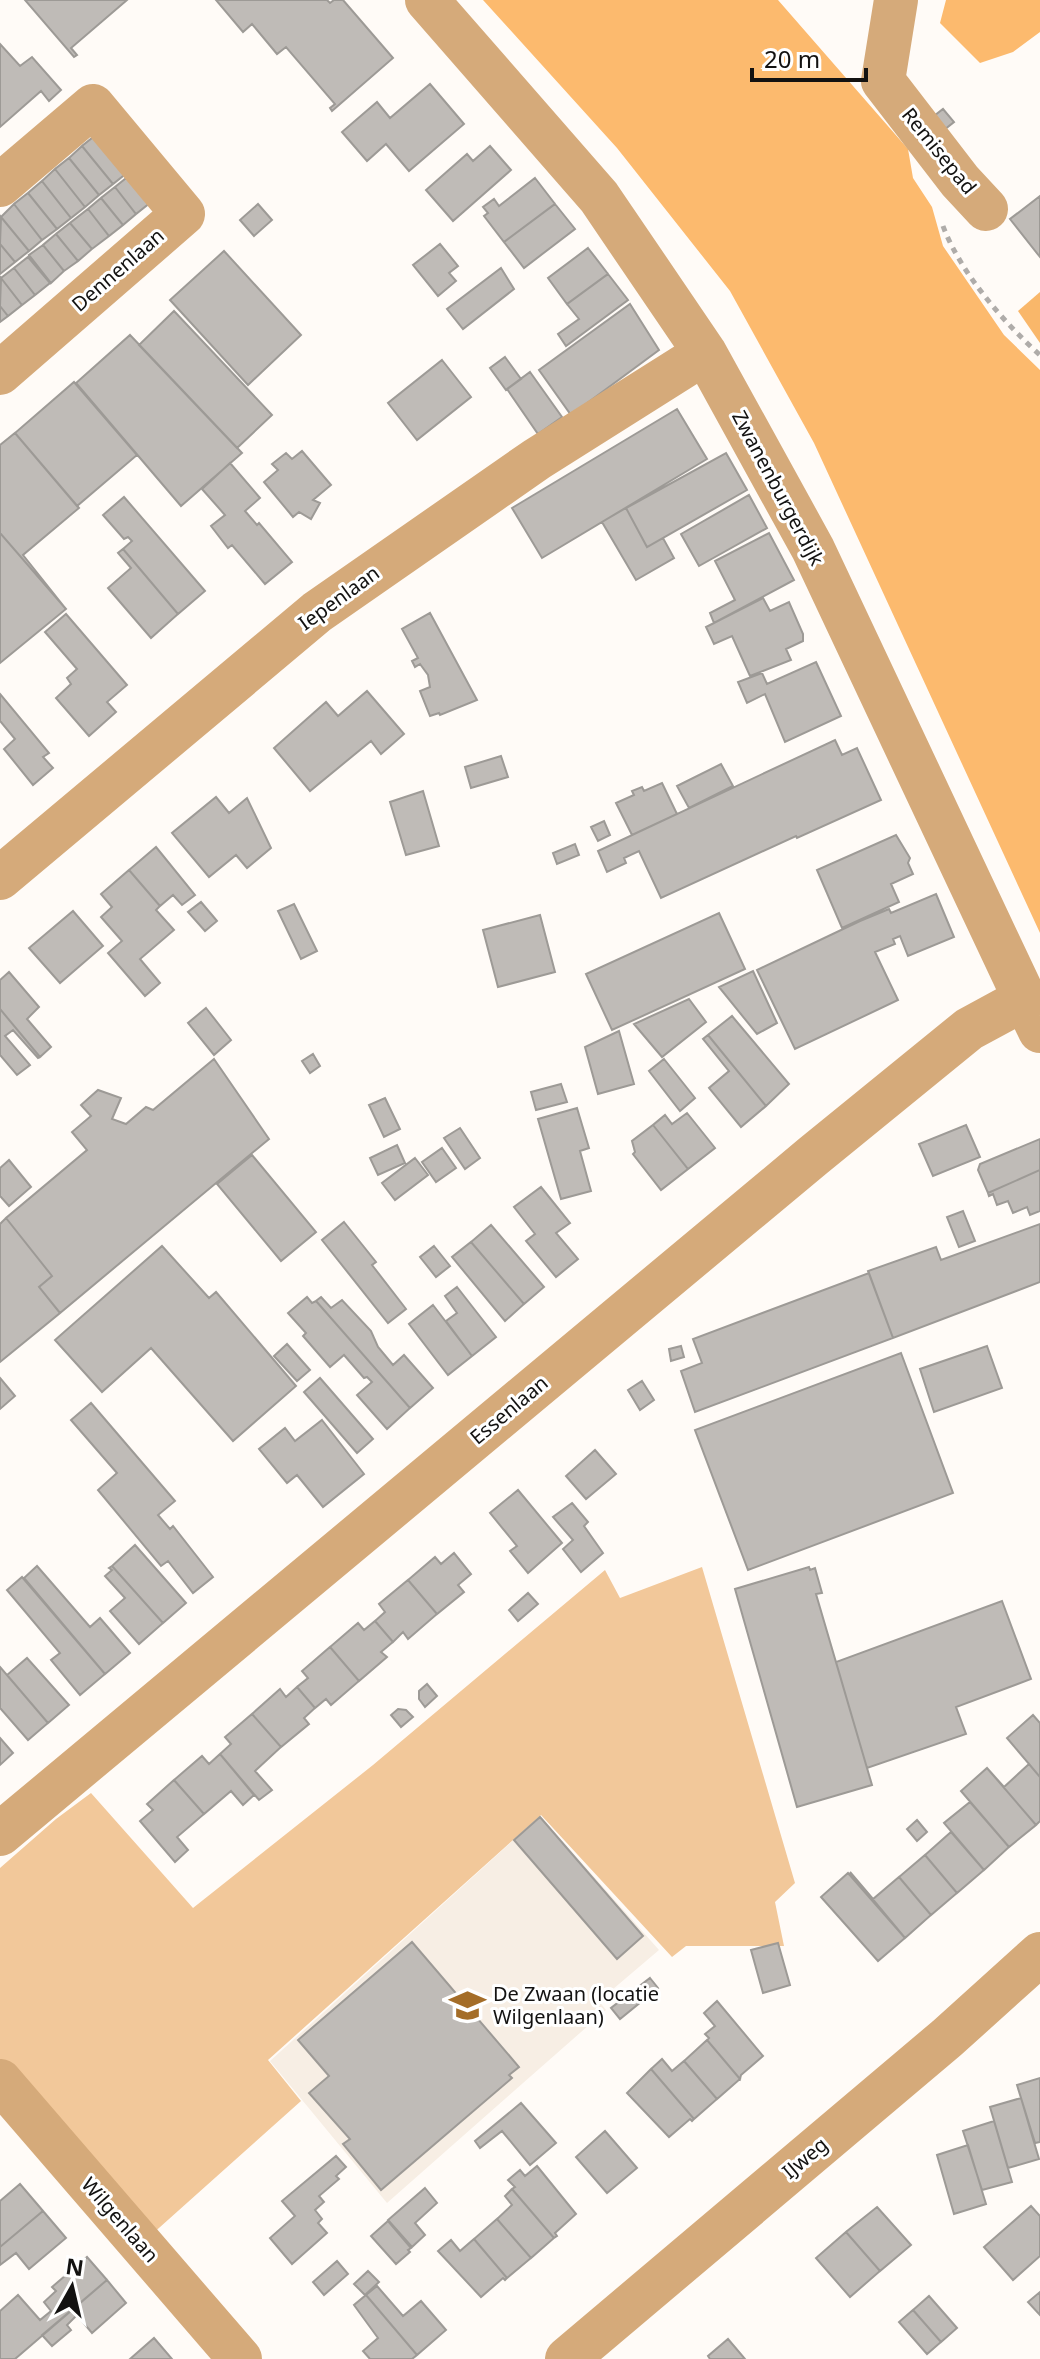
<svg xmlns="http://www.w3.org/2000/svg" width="1040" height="2359" font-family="'Noto Sans',sans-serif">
<rect width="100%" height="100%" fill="#fffbf7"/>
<path fill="#f7eee4" d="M540,1816L659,1950L599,2001L606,2010L387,2203L270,2061Z"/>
<path fill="#f2c89a" d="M702,1567L795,1883L775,1902L784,1946H686L672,1957L541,1815L268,2060L301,2101L150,2236L0,2066V1868L56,1819L91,1793L193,1908L373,1765L605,1570L620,1598Z"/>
<path fill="#f9b76a" d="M1040,292V343L1018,311Z"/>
<path fill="#fcba6e" d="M483,0H778L908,149L913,178L932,207L943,246L1004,335L1040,370V933L814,443L730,291L617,148Z
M946,0H1040V32L1013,52L980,63L940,23Z"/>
<path fill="#bfbbb7" stroke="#9d9a96" stroke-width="2" d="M25,0H127L71,48L77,55L74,57Z
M216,0H327L330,3L334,0H343L393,58L332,111L330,108L335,104L286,47L277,54L252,24L243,32Z
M0,44L20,66L32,57L61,90L49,101L41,91L0,127Z
M430,84L464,124L409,171L386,144L367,161L342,132L377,102L390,118Z
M943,109L954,122L935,137L925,123Z
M97,134L128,172L113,184L82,146Z
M82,146L113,184L99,195L69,158Z
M490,146L511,170L453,221L426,190L467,154L473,161Z
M69,158L99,195L85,207L55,169Z
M55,169L85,207L71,218L42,181Z
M130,175L151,202L136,214L115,187Z
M535,178L555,204L504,242L484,216L488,213L483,207L494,199L499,206Z
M42,181L71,218L57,229L28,193Z
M115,187L136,214L123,225L101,198Z
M28,193L57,229L42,240L14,204Z
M1040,196V257L1010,219Z
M101,198L123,225L109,236L88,209Z
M14,204L42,240L29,251L1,217Z
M258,204L272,220L254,236L240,220Z
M555,204L575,229L524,268L504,242Z
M88,209L109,236L92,249L70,223Z
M1,217L29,251L15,262L0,244Z
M70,223L92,249L78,261L56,234Z
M56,234L78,261L64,271L43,245Z
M0,244L15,262L0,274Z
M440,244L458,266L449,273L456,281L438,296L413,265Z
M43,245L64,271L51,283L29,255Z
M588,248L608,274L567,304L548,278Z
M224,251L301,335L248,385L170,300Z
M28,257L50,283L35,295L14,268Z
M14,268L35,295L22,305L1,278Z
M501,268L514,289L463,329L447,309Z
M608,274L628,300L566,346L558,334L579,319L567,304Z
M1,278L22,305L8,316L0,306Z
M630,304L659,350L571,415L539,370Z
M0,306L8,316L0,322Z
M174,311L272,415L237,448L139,345Z
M130,335L242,453L181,506L76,383Z
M505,357L521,379L506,390L490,368Z
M442,360L471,397L417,440L388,403Z
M530,372L562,417L538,434L507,389Z
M74,382L137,455L77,506L15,433Z
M677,409L707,459L542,558L512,508Z
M15,433L79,508L23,555L66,609L0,533V445Z
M302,451L331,485L313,500L320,503L311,519L299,512L293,517L264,482L278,470L272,464L286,453L292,459Z
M726,453L747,490L647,547L626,508Z
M230,463L260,498L245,511L257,525L259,523L292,562L265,584L232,545L228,548L211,526L225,515L202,489Z
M749,495L767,528L699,566L681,534Z
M124,497L205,591L178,614L123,549L132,541L128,537L124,539L103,515Z
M626,508L647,547L663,538L674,558L636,580L602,522Z
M0,533L66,609L0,663Z
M769,533L794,580L714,623L710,613L735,600L715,561Z
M123,549L178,614L151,638L108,588L131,568L118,553Z
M763,598L770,611L789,602L803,634V641L786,649L791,660L750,676L732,636L714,644L706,627Z
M430,613L477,700L440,715L439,713L430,716L420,691L430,687L428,675L420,664L415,667L412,661L418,658L402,629Z
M66,614L127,685L107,702L116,712L89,736L56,698L71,684L67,678L77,669L45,632Z
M816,662L841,716L785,742L765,694L747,703L738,682L762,673L767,684Z
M367,691L404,734L381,754L371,741L310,791L274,748L326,702L338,716Z
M0,694L49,753L43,757L53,768L33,785L4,749L15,739L0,721Z
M835,740L842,755L857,748L881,800L797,838L796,836L661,898L639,851L624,858L626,863L607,872L598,851Z
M501,756L508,777L471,788L465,767Z
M721,764L733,786L689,808L677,786Z
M662,783L677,814L632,835L616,803L634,795L632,791L642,787L644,791Z
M423,791L439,846L406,855L390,802Z
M216,797L229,813L247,798L271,848L247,868L236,855L209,877L172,833Z
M604,821L610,835L598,841L591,827Z
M896,835L910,858L908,863L913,874L891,884L899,902L842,928L817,870Z
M575,844L579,855L557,864L553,853Z
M156,847L195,895L182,905L173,895L160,906L129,870Z
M129,870L160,906L156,910L174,930L140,959L160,983L145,996L108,953L122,941L101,917L112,907L101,894Z
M936,894L954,937L908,956L900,936L893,939L895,944L875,952L898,1000L795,1049L757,970L860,921L889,909L891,913Z
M201,902L217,921L205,931L188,912Z
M294,904L317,951L301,959L278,911Z
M73,911L103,946L60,983L29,948Z
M719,913L745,969L612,1030L586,974Z
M540,915L555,972L498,987L483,930Z
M753,971L777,1023L757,1034L719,987Z
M9,972L39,1007L27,1019L51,1047L40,1057L0,1009V980Z
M689,999L706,1022L662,1057L634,1024Z
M206,1008L231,1040L214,1055L188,1023Z
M0,1009L40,1057L38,1058L13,1030L5,1036L30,1065L17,1075L0,1055Z
M732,1016L789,1084L766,1106L708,1035Z
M619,1031L634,1084L598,1094L585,1047Z
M708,1035L766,1106L741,1127L709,1088L729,1071L703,1039Z
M313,1054L320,1066L310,1073L302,1061Z
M214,1059L269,1139L60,1313L39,1287L52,1276L6,1218L87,1150L72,1132L91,1116L81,1105L98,1090L121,1098L112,1119L126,1124L146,1107L153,1110Z
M664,1059L695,1098L680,1111L649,1071Z
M561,1084L567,1102L536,1110L531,1092Z
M385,1098L400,1129L384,1137L369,1105Z
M577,1108L589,1148L580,1151L591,1191L561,1199L538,1119Z
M687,1113L715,1148L688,1169L653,1125L665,1115L672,1124Z
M653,1125L688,1169L661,1190L633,1154L635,1152L632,1141Z
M966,1125L980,1157L933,1176L919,1144Z
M460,1128L480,1158L465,1169L444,1138Z
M1040,1139V1170L988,1193L978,1170L980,1164Z
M397,1145L405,1163L378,1175L370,1158Z
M442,1148L456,1168L436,1182L422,1162Z
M252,1155L316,1232L281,1261L217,1184Z
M415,1158L428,1175L395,1200L382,1183Z
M9,1160L31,1187L9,1206L0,1196V1168Z
M1040,1170V1211L1030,1215L1027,1207L1013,1213L1008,1201L997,1205L993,1194L989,1196L988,1193Z
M541,1187L570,1223L556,1233L578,1259L556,1277L526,1241L535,1234L514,1207Z
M963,1211L975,1241L959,1247L947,1217Z
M6,1218L52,1276L39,1287L60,1313L0,1362V1224Z
M344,1222L376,1262L372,1265L406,1309L388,1323L322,1240Z
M1040,1224V1282L893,1338L868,1271L936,1247L941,1260Z
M491,1225L544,1287L524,1304L471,1242Z
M471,1242L524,1304L505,1321L452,1257Z
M162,1246L209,1298L216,1292L296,1386L233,1441L151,1348L102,1392L55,1340Z
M434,1246L450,1266L436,1277L420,1257Z
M869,1273L893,1338L695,1412L681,1371L702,1363L693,1339Z
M457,1287L496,1337L472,1356L446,1321L457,1313L445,1296Z
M307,1297L312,1303L316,1301L410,1408L387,1429L357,1395L372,1382L367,1377L364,1378L344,1355L330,1367L303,1336L306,1333L288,1313Z
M321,1297L331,1308L342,1300L371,1331L378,1347L393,1365L404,1355L433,1388L410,1408L316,1301Z
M433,1305L472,1356L448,1375L409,1324Z
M287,1344L310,1370L297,1381L274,1356Z
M681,1346L684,1357L671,1361L669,1349Z
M987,1346L1002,1388L934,1412L920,1369Z
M901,1353L953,1493L748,1570L695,1430Z
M0,1378L15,1396L0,1409Z
M320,1378L373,1439L357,1453L304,1392Z
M642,1381L654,1400L640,1410L628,1390Z
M91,1403L175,1501L158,1515L170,1529L173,1526L213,1577L193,1593L168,1561L161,1566L98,1490L117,1473L71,1420Z
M322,1420L364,1474L323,1507L297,1475L287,1483L259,1449L285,1428L295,1441Z
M595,1450L616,1474L586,1499L566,1476Z
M518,1490L562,1543L528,1573L510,1551L517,1546L490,1513Z
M572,1503L588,1522L584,1526L603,1553L581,1572L563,1549L573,1540L553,1517Z
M135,1545L186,1603L163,1623L112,1566Z
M454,1553L471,1574L458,1585L464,1592L437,1614L408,1580L435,1557L441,1564Z
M37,1566L90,1627L100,1618L130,1653L105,1674L24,1578Z
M112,1566L163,1623L139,1644L110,1611L125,1598L105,1576L112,1570L109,1568Z
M809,1567L810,1570L815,1568L822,1593L816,1594L872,1785L797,1807L735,1589Z
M22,1577L105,1674L80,1695L51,1660L60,1653L7,1590Z
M408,1580L437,1614L408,1639L403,1632L393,1642L375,1621L385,1612L379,1604Z
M528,1593L538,1604L518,1621L509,1610Z
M1002,1601L1031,1679L956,1707L966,1734L867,1768L836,1662Z
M375,1621L393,1642L381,1652L387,1657L359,1681L330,1647L358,1623L364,1630Z
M330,1647L359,1681L331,1705L326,1699L315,1708L297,1687L308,1678L302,1671Z
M27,1658L69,1705L48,1723L7,1675Z
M0,1667L48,1723L28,1740L0,1708Z
M427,1684L437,1696L425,1707L419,1699V1691Z
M297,1687L315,1708L304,1718L309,1724L281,1747L252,1714L280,1689L286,1697Z
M398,1709L406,1710L413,1717L401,1727L391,1715Z
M252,1714L281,1747L255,1771L272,1790L259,1800L220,1754L231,1744L225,1737Z
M1033,1715L1040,1723V1777L1007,1738Z
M0,1738L13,1753L0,1765Z
M220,1754L254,1795L243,1805L231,1791L204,1814L174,1780L202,1756L209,1764Z
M1029,1764L1040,1777V1821L1036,1825L987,1768L1004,1787Z
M987,1768L1036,1825L1009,1847L961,1791Z
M174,1780L204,1814L177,1837L188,1850L175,1862L140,1821L153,1810L147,1804Z
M970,1802L1009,1847L984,1870L944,1823Z
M540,1817L643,1936L617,1959L514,1840Z
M917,1820L927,1832L917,1841L907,1829Z
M951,1832L984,1870L957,1893L925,1855Z
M925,1855L957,1893L931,1915L899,1877Z
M850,1872L873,1899L899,1877L931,1915L905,1938Z
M848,1873L905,1938L878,1961L821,1897Z
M412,1942L519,2067L509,2075L512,2078L381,2190L343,2144L350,2139L309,2093L329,2076L298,2040Z
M778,1943L790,1985L763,1993L751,1950Z
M650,1978L658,1988L620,2019L611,2008Z
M717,2001L763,2056L741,2075L740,2079L707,2040L709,2038L705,2034L715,2026L704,2013Z
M707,2040L740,2079L717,2099L684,2061Z
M662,2059L672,2071L684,2061L717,2099L694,2119L651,2069Z
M651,2069L694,2119L692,2121L690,2119L669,2137L627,2093Z
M1040,2078V2142L1035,2143L1017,2085Z
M1021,2098L1039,2159L1008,2168L990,2107Z
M521,2103L556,2143L530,2165L502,2131L480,2148L475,2141Z
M994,2121L1012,2182L982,2190L963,2131Z
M605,2131L637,2168L607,2193L576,2157Z
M968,2145L986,2204L954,2214L937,2155Z
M336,2156L346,2167L336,2176L339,2179L319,2196L324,2202L315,2210L322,2219L318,2223L327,2233L292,2264L270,2238L295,2216L282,2201Z
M537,2166L576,2214L555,2233L557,2236L554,2238L512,2189L515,2187L508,2180L520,2170L525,2176Z
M20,2184L43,2211L0,2247V2201Z
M425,2188L437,2203L415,2223L425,2235L412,2247L388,2220Z
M512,2189L554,2238L531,2258L497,2219L512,2205L505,2196Z
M1031,2206L1040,2216V2256L1013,2280L984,2247Z
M877,2207L911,2245L880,2271L846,2232Z
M43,2211L66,2238L29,2269L16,2253L0,2265V2247Z
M497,2219L531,2258L507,2278L474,2239Z
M388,2221L411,2248L408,2250L410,2252L396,2264L371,2236Z
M846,2232L880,2271L850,2297L816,2258Z
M474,2239L507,2278L505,2280L503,2278L481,2297L438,2251L451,2240L460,2251Z
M87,2257L107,2280L15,2359H0V2311L18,2295L40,2320L51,2311L44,2302L56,2291L52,2287Z
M337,2261L348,2274L324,2295L313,2282Z
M368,2271L379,2282L365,2295L354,2284Z
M107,2280L126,2303L92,2333L77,2315L67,2325L71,2330L52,2346L42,2335Z
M377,2286L403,2316L421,2301L446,2330L417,2355L366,2295Z
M1040,2292V2315L1028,2302Z
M366,2295L417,2355L412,2359H370L363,2351L378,2338L354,2305Z
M929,2296L957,2328L941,2342L913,2310Z
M913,2310L941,2342L927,2354L899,2322Z
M154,2338L172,2359H130Z
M728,2339L745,2359H710L708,2356Z"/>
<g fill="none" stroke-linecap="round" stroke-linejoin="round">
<path stroke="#afaca9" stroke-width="5" stroke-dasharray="6 6" stroke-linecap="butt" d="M943,226C960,272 1004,323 1040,355"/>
<path stroke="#d5aa7a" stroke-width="44" d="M427,0L599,197L705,353L813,549L1040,1031
M896,0L883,81L960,181L986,209
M0,185L93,106L183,214L0,373
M0,878L317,612L537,459L705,353
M0,1834L813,1156L969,1029L1026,998
M0,2081L240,2359
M567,2359L947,2038L1040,1954"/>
</g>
<defs>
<symbol id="school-bare" viewBox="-9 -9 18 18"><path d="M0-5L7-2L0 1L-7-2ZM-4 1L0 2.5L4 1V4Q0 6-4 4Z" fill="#a46d28" stroke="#fff" stroke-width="2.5" paint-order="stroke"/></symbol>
</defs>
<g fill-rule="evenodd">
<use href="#school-bare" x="442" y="1980" width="51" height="51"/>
</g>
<g text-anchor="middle" stroke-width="6" stroke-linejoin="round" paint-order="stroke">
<g font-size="20" fill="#131211" stroke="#fff">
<text transform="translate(939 151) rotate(51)" y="7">Remisepad</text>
<text transform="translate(118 270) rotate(-41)" y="7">Dennenlaan</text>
<text transform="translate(778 488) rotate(62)" y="7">Zwanenburgerdijk</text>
<text transform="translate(339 598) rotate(-36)" y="7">Iepenlaan</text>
<text transform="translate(509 1410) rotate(-40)" y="7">Essenlaan</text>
<text transform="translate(805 2158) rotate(-40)" y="7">IJweg</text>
<text transform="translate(120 2220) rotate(49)" y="7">Wilgenlaan</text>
</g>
<g font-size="20" fill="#131211" stroke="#fff" text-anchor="start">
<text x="493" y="2001">De Zwaan (locatie<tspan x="493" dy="23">Wilgenlaan)</tspan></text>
</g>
</g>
<g transform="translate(72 2287) rotate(8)" stroke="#ffffff" stroke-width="6" paint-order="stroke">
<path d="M0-6L14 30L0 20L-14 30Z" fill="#131211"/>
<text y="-12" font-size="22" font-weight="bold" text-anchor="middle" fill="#131211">N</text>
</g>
<path d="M752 68v12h114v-12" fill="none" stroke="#131211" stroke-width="4"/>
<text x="764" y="68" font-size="24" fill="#131211" stroke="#ffffff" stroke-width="6" paint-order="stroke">20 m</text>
</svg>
